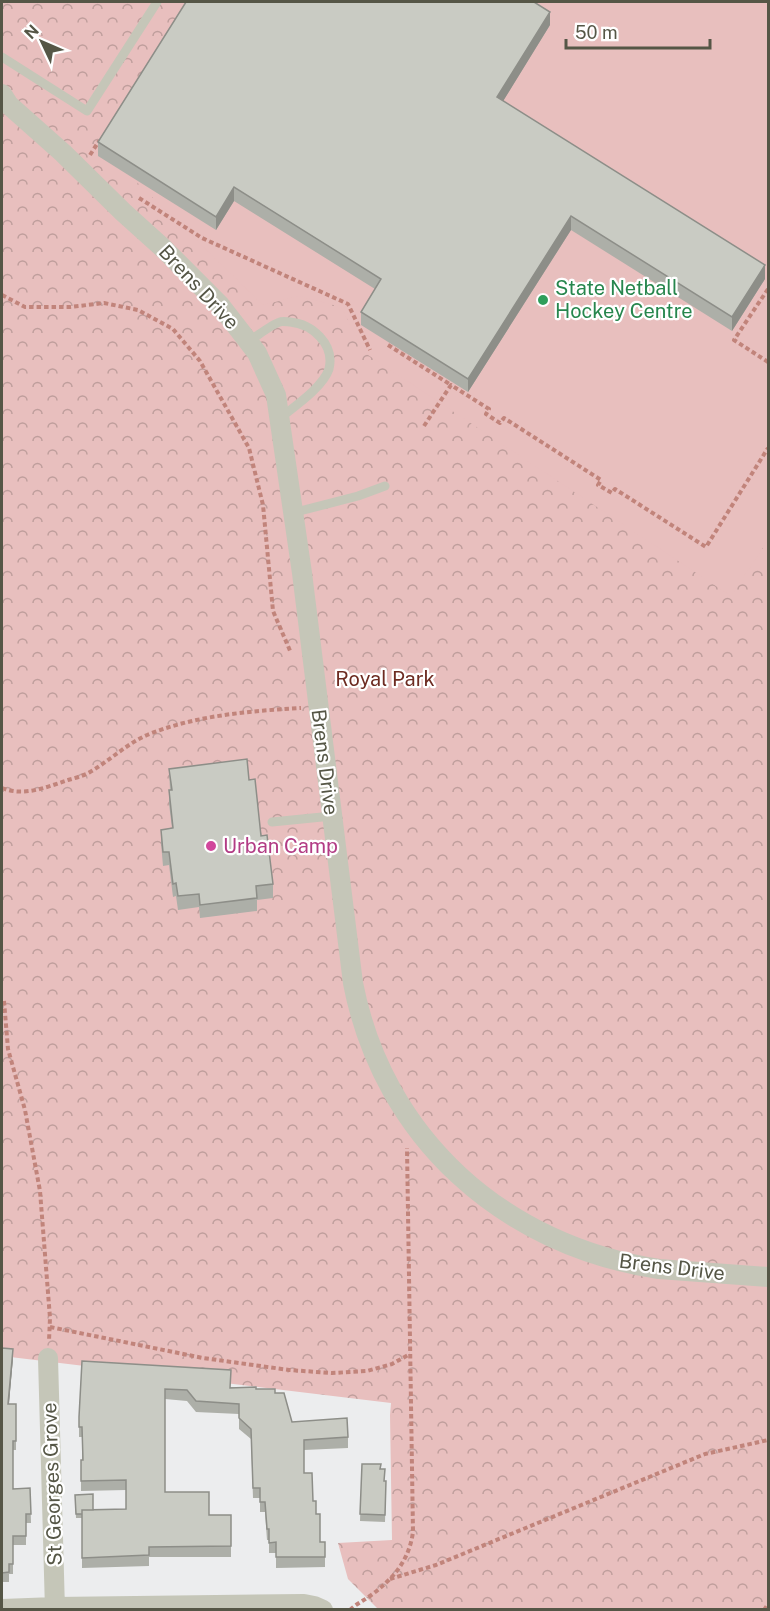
<svg xmlns="http://www.w3.org/2000/svg" width="770" height="1611" font-family="'Public Sans',sans-serif">
<defs>
<pattern id="park-crowns" width="20" height="18" patternUnits="userSpaceOnUse" patternTransform="scale(1.5)"><rect width="20" height="18" fill="#e8bfbe"/><path d="M2 6a3 3 0 1 1 6 0M12 15a3 3 0 1 1 6 0" fill="none" stroke="#bf9e9c"/></pattern>
</defs>
<rect width="100%" height="100%" fill="#ecedee"/>
<path fill="url(#park-crowns)" d="M2,2H768V1609H378L348,1579L338,1543L392,1540L390,1415L391,1403L2,1356Z"/>
<path fill="#e8bfbe" d="M207,2H768V540L731,596L365,353L341,307L299,296L263,305L110,156Z"/>
<g fill="none" stroke-linecap="round" stroke-linejoin="round">
<path stroke="#c1847b" stroke-width="4" stroke-dasharray="4.5 3" stroke-linecap="butt" d="M90,155L99,141
M139,198L202,238L348,304L370,350
M768,289L734,340L768,362
M2,295L25,307H70L104,303L138,310L173,329L200,361L249,448L263,505L273,611L291,653
M388,345L451,385
M424,426L451,385L489,409L486,414L500,423L504,418L601,480L598,485L612,493L615,489L706,547L768,448
M2,788C24,797 47,787 68,780C75,778 83,776 90,772C111,760 128,742 152,733C199,715 251,711 301,708
M4,1001L8,1049L25,1110L40,1191L50,1318L49,1341
M50,1327L203,1358L289,1370L332,1373L367,1371L392,1364L410,1354
M390,1579L436,1565L705,1454L768,1440
M350,1610C356,1604 363,1601 370,1596C393,1579 409,1561 413,1532L407,1148
M764,1610L768,1604"/>
<path stroke="#c5c6b8" stroke-width="9" d="M2,57L87,111L157,2
M249,341C256,337 272,324 280,322C282,321 288,322 290,322C312,324 335,344 329,369C323,387 295,406 280,418
M292,513L358,496L385,486
M272,822L332,816"/>
<path stroke="#c5c6b8" stroke-width="20" d="M2,94L9,105L63,153L123,212L164,249L220,305L257,353L276,395L302,573L353,983C383,1138 504,1246 659,1269L768,1277
M48,1358L55,1610
M2,1609L55,1607L304,1604L314,1606L323,1610"/>
</g>
<path fill="#adafa8" d="M550,25L503,101L765,279L732,331L571,230L468,392L361,325V312L375,289L234,201L216,230L98,156V142Z
M169,769L249,780L273,884V898L257,900V911L200,918L199,907L178,910L176,896L173,897L169,865L163,866L161,843V830L172,828L169,804V790H170Z
M2,1348L13,1358L9,1404H16V1450H13V1489L30,1488L31,1523H26V1545H13V1574H9V1582H2Z
M82,1361L230,1387L256,1389L275,1393L292,1422L348,1437V1448L304,1450V1473L316,1514L320,1542H325V1567L276,1568V1553H269V1540H267L265,1512H260V1498H253L251,1439L239,1429V1414L196,1412L187,1401L165,1399V1492L209,1515H231V1557H149V1566L82,1568V1518H76L75,1495L93,1510L126,1509V1490L81,1491V1460H82V1437H79V1417Z
M362,1464L380,1469L384,1481H386L385,1522L360,1521Z"/>
<path fill="#8d8e88" d="M550,12V25L497,111V97Z
M234,187V201L216,230V217Z
M571,216V230L468,392V379Z
M765,265V279L732,331V317Z
M13,1349V1358L8,1414V1404Z"/>
<path fill="#c9cbc3" stroke="#8d8e88" stroke-width="1.5" d="M186,2H534L550,12L497,97L765,265L732,317L571,216L468,379L361,312L381,279L234,187L216,217L98,142Z
M247,759L249,780L255,779L261,836L267,835L273,884L256,886L257,898L200,905L199,894L178,896L176,883L173,884L169,852H163L161,830L173,828L169,790H172L169,769Z
M2,1348L13,1349L8,1404H16V1441H13V1489L30,1488L31,1514H26V1536H13V1564H9V1572L2,1573Z
M82,1361L231,1370L230,1388L256,1387V1389H275V1393H284L292,1422L347,1418L348,1437L304,1440V1473H312L313,1501H316V1514H320V1542H325V1557H276V1542L269,1543V1529H267L265,1502H260V1488H253L251,1429L239,1418V1404L196,1401L187,1390L165,1389V1492H209V1515H231V1546L149,1547V1555L82,1558V1510L126,1509V1480L81,1481V1460H83L82,1427H79V1417Z
M362,1464H381L380,1469H385L384,1481H386L385,1515L360,1514Z
M93,1494V1510H82V1514H76L75,1495Z"/>
<circle fill="#2e9e5b" stroke="#fff" stroke-width="2" cx="543" cy="300" r="6"/>
<circle fill="#d1479c" stroke="#fff" stroke-width="2" cx="211" cy="846" r="6"/>
<g text-anchor="middle" stroke-width="4.5" stroke-linejoin="round" paint-order="stroke">
<g font-size="20" fill="#555646" stroke="#fff">
<text transform="translate(199 287) rotate(47)" y="7">Brens Drive</text>
<text transform="translate(325 762) rotate(83)" y="7">Brens Drive</text>
<text transform="translate(672 1267) rotate(7)" y="7">Brens Drive</text>
<text transform="translate(52 1484) rotate(-92)" y="7">St Georges Grove</text>
</g>
<g font-size="20" fill="#27864d" stroke="#fff" text-anchor="start">
<text x="555" y="295">State Netball<tspan x="555" dy="23">Hockey Centre</tspan></text>
</g>
<g font-size="20" fill="#6d2b21" stroke="#fff">
<text x="385" y="686">Royal Park</text>
</g>
<g font-size="20" fill="#b23c85" stroke="#fff" text-anchor="start">
<text x="223" y="853">Urban Camp</text>
</g>
</g>
<rect width="770" height="1611" fill="none" stroke="#555646" stroke-width="6"/>
<g transform="translate(42 42) rotate(314)" stroke="#ffffff" stroke-width="4.5" paint-order="stroke">
<path d="M0-4.5L10 22L0 15L-10 22Z" fill="#555646"/>
<text y="-9" font-size="16" font-weight="bold" text-anchor="middle" fill="#555646">N</text>
</g>
<path d="M566 39v9h144v-9" fill="none" stroke="#555646" stroke-width="3"/>
<text x="575" y="39" font-size="18" fill="#555646" stroke="#ffffff" stroke-width="4.5" paint-order="stroke">50 m</text>
</svg>
